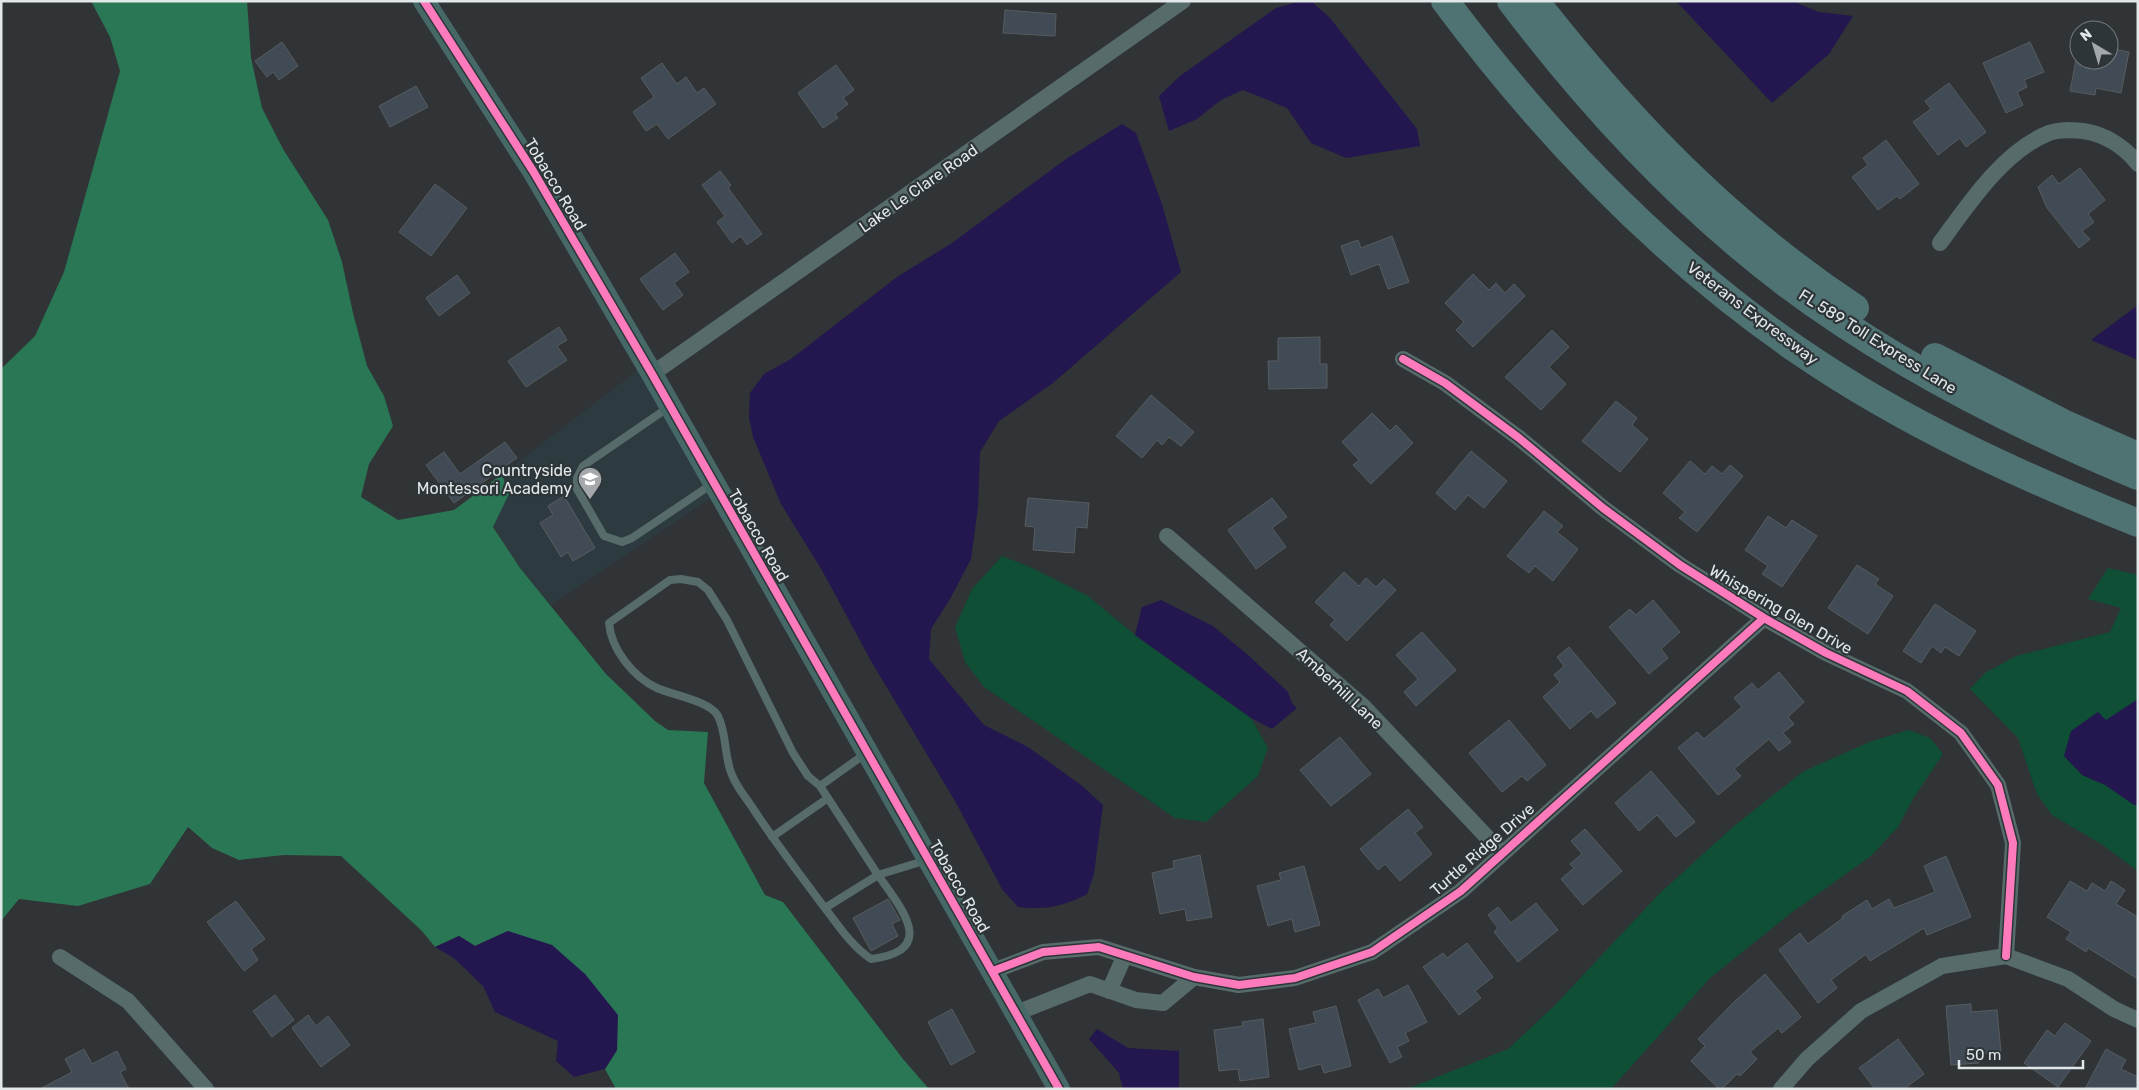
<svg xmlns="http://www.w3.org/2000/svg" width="2139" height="1090" font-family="Rubik,sans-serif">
<rect width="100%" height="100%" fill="#303436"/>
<path fill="#2d3b40" d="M655,357L725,489L551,605L520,568L493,526L509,494L502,474Z"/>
<path fill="#0e4f35" d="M1002,556L1030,567L1088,596L1135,635L1251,718L1268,748L1258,776L1206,822L1175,818L984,687L965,662L955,627L972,589Z
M2108,568L2138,575V871L2101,844L2052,815L2037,794L2018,738L1970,689L1985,673L2016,656L2110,632L2121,608L2088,599Z
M1909,730L1930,738L1943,754L1913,799L1898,827L1871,856L1791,913L1710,978L1611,1089H1407L1508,1049L1554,1006L1659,894L1734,826L1804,771L1872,741Z"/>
<path fill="#2a7755" d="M91,1H247L251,58L262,108L283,149L328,220L342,262L353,313L367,366L384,396L393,426L369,464L361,497L398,520L454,510L502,474L509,494L493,527L520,568L606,674L655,721L668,730L708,732L704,783L765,895L783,902L903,1059L929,1089H616L605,1069L617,1050L508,931L475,946L459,936L435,947L422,931L341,856L284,855L239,860L212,848L188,827L150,884L78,906L19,899L1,921V369L35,336L64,272L120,71L110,37Z"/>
<path fill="#24164e" d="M1301,1H1311L1330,18L1417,129L1420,146L1346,158L1311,143L1287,108L1243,90L1221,100L1197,119L1169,131L1159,96L1180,76L1276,8Z
M1676,1H1792L1819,12L1853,16L1829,54L1772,103Z
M1122,124L1136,133L1162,204L1181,272L1053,383L999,421L980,452L978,507L971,559L950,599L931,629L929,659L984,725L1028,747L1081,785L1103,805L1094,874L1087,894C1062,907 1046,910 1018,907L1002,889L955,801L871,661L823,572L781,504L753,437L749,417L750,393L764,374L791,359L897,277L952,243L1066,159Z
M2138,305V360L2091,340Z
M1161,600L1213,626L1248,655L1288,692L1292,703L1297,708L1272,729L1251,718L1135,635L1142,607Z
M2138,699V805H2134L2105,785L2082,775L2064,756L2071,731L2098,712L2106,720Z
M508,931L552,945L585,974L618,1015L617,1050L605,1069L574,1077L556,1061L558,1041L495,1012L483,986L455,959L435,947L459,936L475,946Z
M1097,1029L1128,1048L1179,1051V1089H1123L1119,1073L1089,1039Z"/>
<path fill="#404b56" stroke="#595c5e" d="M1005,10L1056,14L1055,36L1003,33Z
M282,42L298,66L279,80L273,72L267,77L255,61Z
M2030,42L2044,72L2024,80L2027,87L2017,92L2023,105L2006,113L1983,63Z
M2109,48L2129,52L2121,93L2096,88L2095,95L2070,91L2076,60H2109Z
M662,63L677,84L686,77L697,93L704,88L716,104L668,139L657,124L646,131L633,112L654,97L641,78Z
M836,65L854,90L843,98L848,104L835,114L838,118L823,128L798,93Z
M1949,83L1986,132L1966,147L1960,138L1938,155L1913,122L1931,109L1925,101Z
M416,86L428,107L390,127L379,106Z
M1886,140L1919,184L1900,199L1897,196L1878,210L1852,177L1868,165L1863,158Z
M2080,168L2105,200L2088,214L2094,222L2082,231L2090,239L2079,248L2047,208L2038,187L2052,175L2059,184Z
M720,171L731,185L728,188L762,234L747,245L741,236L732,243L717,222L725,216L702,185Z
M435,184L467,208L431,256L399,232Z
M1392,236L1409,282L1388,289L1379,264L1351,275L1341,246L1358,240L1361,248Z
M675,253L689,272L674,283L683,295L663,310L640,279Z
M1473,274L1489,290L1496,283L1505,293L1514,284L1525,296L1473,347L1456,330L1464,322L1445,303Z
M457,275L470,293L439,316L426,298Z
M559,327L567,340L557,346L567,360L526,387L508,361Z
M1552,330L1569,347L1549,367L1566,384L1541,410L1505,377Z
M1320,337V364H1327V388L1269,389L1268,361H1278V338Z
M1151,395L1194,432L1181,446L1169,437L1162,445L1157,440L1142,458L1116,436Z
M1616,401L1637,418L1632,425L1648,439L1620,472L1582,441Z
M1372,413L1390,431L1396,425L1413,443L1371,484L1353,465L1359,460L1342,442Z
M505,442L517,458L454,503L426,465L444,452L460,474Z
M1471,451L1507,481L1484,508L1468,495L1455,510L1436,493Z
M1690,461L1705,474L1712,466L1722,474L1730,465L1743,476L1697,532L1679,518L1685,512L1663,493Z
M564,496L595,548L573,561L568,552L561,557L540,523L553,515L548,506Z
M1028,498L1089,503L1087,528L1076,527L1074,553L1033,550L1035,527L1025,526Z
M1272,498L1287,517L1272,528L1286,547L1256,569L1228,530Z
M1544,511L1563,526L1557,532L1578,549L1553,581L1535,566L1529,573L1507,556Z
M1768,516L1786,528L1792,520L1817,536L1782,587L1762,574L1768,566L1745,550Z
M1857,565L1879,579L1875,584L1893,596L1868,634L1828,608Z
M1344,572L1359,586L1366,578L1376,587L1384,579L1396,590L1347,641L1330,625L1335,620L1315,602Z
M1653,600L1680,632L1661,649L1668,658L1649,674L1609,627L1630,609L1636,615Z
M1935,604L1976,631L1959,656L1945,647L1941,653L1932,646L1921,663L1903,651Z
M1422,632L1456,670L1416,706L1404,692L1418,679L1396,655Z
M1569,647L1616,703L1597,718L1591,711L1570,729L1543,697L1560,682L1554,675L1564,666L1557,657Z
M1779,672L1804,702L1788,717L1794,724L1783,733L1791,742L1779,751L1769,739L1734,769L1741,776L1718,795L1678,748L1697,732L1704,739L1742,707L1734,698L1752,683L1758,690Z
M1509,720L1546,765L1527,781L1522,776L1502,792L1469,753Z
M1340,737L1371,774L1331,806L1300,770Z
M1651,771L1695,822L1676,837L1657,815L1639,831L1615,803Z
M1408,809L1423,827L1415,833L1432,854L1400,881L1385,864L1378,870L1360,849Z
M1585,829L1622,871L1583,905L1561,879L1574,868L1570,864L1582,854L1571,841Z
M1200,855L1212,917L1187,921L1185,909L1160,914L1152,873L1174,868L1173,861Z
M1946,856L1971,917L1927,935L1924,928L1870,961L1866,954L1831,980L1837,988L1818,1003L1779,950L1800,933L1808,944L1843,918L1842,916L1867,900L1872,909L1889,899L1894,908L1935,892L1924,866Z
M1304,866L1320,925L1295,932L1292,919L1268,926L1257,886L1281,880L1279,873Z
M2070,881L2087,891L2092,883L2105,891L2111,881L2125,890L2116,904L2138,917V979L2088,948L2086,952L2066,939L2071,932L2047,917Z
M888,899L900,920L892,924L898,936L871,951L853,918Z
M236,901L265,939L251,949L258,960L244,971L207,922Z
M1536,903L1558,930L1518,962L1494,932L1498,928L1488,915L1498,907L1511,923Z
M1467,943L1493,977L1475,991L1481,998L1459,1015L1423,967L1443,953L1447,958Z
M1765,974L1801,1017L1782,1033L1778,1028L1750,1052L1757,1059L1740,1076L1737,1074L1722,1089H1719L1691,1061L1705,1046L1698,1039L1734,1002Z
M1408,985L1427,1022L1405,1033L1409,1041L1397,1047L1402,1057L1390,1063L1358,1000L1378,989L1383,998Z
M275,995L294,1020L272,1037L253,1011Z
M1971,1004V1012L1997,1010L2001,1052L1978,1054L1979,1063L1951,1065L1946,1006Z
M1336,1006L1351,1066L1324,1073L1321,1064L1299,1070L1289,1029L1316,1023L1313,1012Z
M952,1009L975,1052L951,1065L928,1022Z
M308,1015L316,1026L328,1016L350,1045L321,1067L292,1028Z
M1263,1019L1269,1077L1240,1081L1238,1069L1219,1071L1214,1030L1243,1026L1242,1022Z
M2065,1023L2091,1041L2058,1087L2024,1063L2047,1030L2055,1036Z
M1898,1039L1924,1074L1904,1089H1875L1859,1068Z
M84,1049L92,1064L117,1051L126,1069L120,1072L129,1089H40L72,1072L65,1059Z
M2106,1049L2126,1060L2121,1069L2138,1077V1089H2085Z"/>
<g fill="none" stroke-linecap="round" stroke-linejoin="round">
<path stroke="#566b6a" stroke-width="8" d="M669,407L583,466L577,478V489L604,536L622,542L632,538L712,484
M865,754L820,786L878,875L927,860
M820,786L808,776L793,753L727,620L708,590L698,582L681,579L670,580L609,623C611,649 633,677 657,688C672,695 710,701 718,716C727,734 724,757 732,775C737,788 747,799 754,810C775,842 798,872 821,903C837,923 850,945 871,959C939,951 901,908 878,875L825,908
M772,837L828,798"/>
<path stroke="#566b6a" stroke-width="16" d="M1940,243C1968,205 2003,151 2049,133C2060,129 2072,130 2083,131C2105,134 2125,147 2138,164
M1403,359L1445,383L1519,438L1603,508L1680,565L1764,618L1826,653L1907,691L1961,733L1998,785L2013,843L2006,956
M652,374L1183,1
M1167,536L1363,706L1502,853
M60,957L128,1001L206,1089
M993,971L1043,952L1099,947L1194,977L1239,985L1295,978L1372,952L1461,891L1764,618
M1109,991L1125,955
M1016,1013L1090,984L1136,1000L1163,1003L1194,977
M1781,1089L1807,1059L1861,1011L1942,966L2006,956L2068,979L2114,1009L2138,1020"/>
<path stroke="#466867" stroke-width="22" d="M424,1L533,171L652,374L1059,1089"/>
<path stroke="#4f7272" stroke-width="28" d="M1445,1C1545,135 1661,256 1799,351C1904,423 2020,476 2138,523
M1511,1C1591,107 1681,204 1787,284C1894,364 2014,425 2138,476
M1535,1C1629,121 1728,224 1855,308
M1935,357L2063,423L2138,456"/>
<defs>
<path id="cycleway" d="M424,1L533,171L652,374L1059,1089
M1403,359L1445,383L1519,438L1603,508L1680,565L1764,618L1826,653L1907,691L1961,733L1998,785L2013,843L2006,956
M993,971L1043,952L1099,947L1194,977L1239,985L1295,978L1372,952L1461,891L1764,618"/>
</defs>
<use href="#cycleway" stroke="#2e3538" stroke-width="11"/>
<use href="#cycleway" stroke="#fd7abc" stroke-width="8"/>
</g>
<defs>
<symbol id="school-pin" viewBox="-11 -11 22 30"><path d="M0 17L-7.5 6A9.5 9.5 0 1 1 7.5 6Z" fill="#a4a8aa" stroke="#2e3538"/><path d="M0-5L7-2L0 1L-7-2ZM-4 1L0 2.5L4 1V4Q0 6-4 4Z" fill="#fff"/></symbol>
</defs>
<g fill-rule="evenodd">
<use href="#school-pin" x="576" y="465" width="28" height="38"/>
</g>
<g text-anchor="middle" stroke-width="4.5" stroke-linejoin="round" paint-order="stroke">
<g font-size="16" fill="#e2e7e9" stroke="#2e3538">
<text transform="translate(556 184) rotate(59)" y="6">Tobacco Road</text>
<text transform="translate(918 188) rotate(-35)" y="6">Lake Le Clare Road</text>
<text transform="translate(1753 313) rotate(37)" y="6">Veterans Expressway</text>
<text transform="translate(1878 341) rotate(32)" y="6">FL 589 Toll Express Lane</text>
<text transform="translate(759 535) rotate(60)" y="6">Tobacco Road</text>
<text transform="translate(1781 609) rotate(30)" y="6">Whispering Glen Drive</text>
<text transform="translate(1340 688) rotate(43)" y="6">Amberhill Lane</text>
<text transform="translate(1482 849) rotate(-41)" y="6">Turtle Ridge Drive</text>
<text transform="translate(960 886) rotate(60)" y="6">Tobacco Road</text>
</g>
<g font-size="16" fill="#e2e7e9" stroke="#2e3538" text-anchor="end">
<text x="572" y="476">Countryside<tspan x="572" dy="18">Montessori Academy</tspan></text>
</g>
</g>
<rect width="2139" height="1090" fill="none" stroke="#e2e7e9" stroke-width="5"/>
<g transform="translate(2094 45) rotate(322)"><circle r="24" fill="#2e3538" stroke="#767c7f"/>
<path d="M0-4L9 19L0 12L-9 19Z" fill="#a4a8aa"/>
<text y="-8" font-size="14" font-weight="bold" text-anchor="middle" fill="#e2e7e9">N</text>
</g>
<path d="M1959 1060v8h124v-8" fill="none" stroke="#e2e7e9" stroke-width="2.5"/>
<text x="1966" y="1060" font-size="15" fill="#e2e7e9" stroke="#2e3538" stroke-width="4" paint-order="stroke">50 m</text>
</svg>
